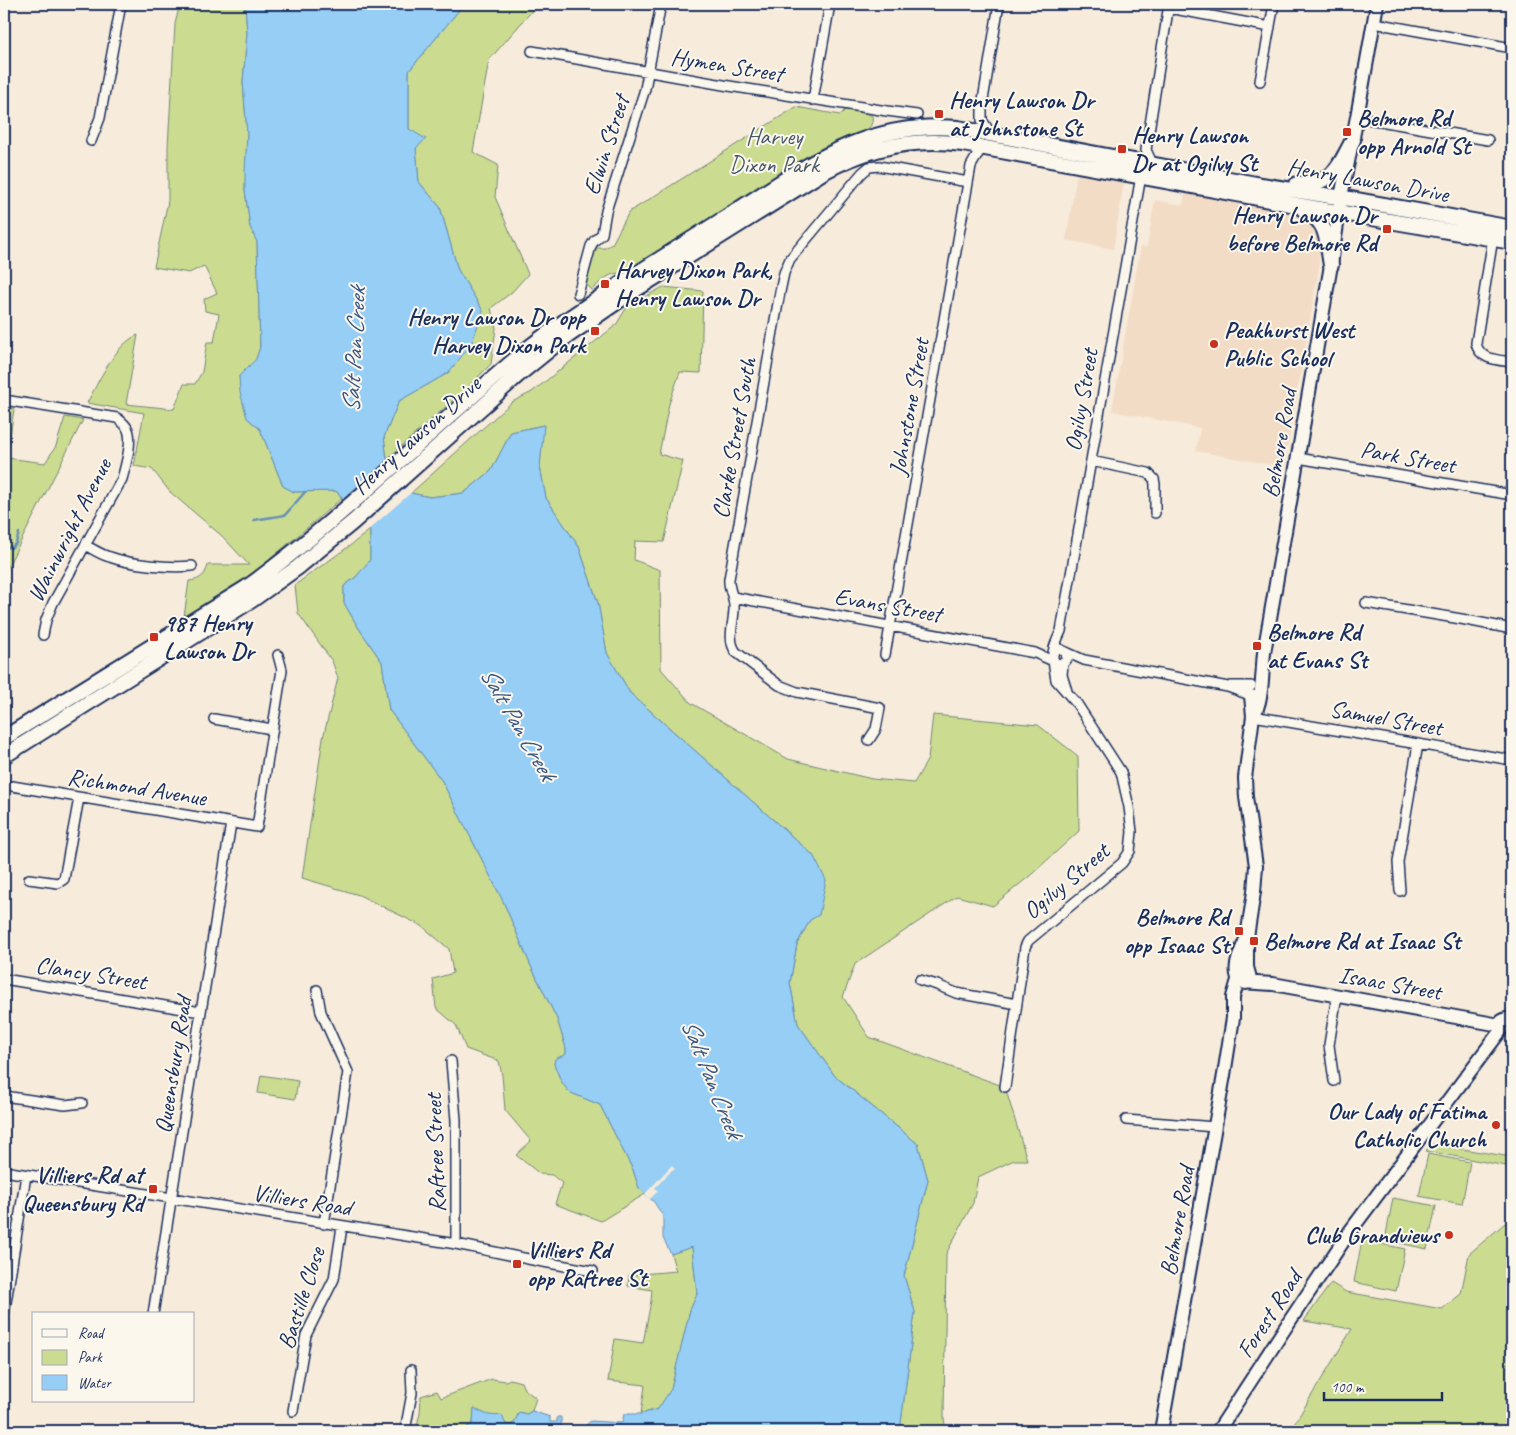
<svg xmlns="http://www.w3.org/2000/svg" width="1516" height="1435" font-family="Caveat,sans-serif">
<rect width="100%" height="100%" fill="#f7ebdb"/>
<filter id="ink" filterUnits="userSpaceOnUse"><feTurbulence type="fractalNoise" baseFrequency=".02" numOctaves="2"/><feDisplacementMap in="SourceGraphic" scale="10" xChannelSelector="R" yChannelSelector="G"/><feConvolveMatrix kernelMatrix="1 2 1 2 8 2 1 2 1" color-interpolation-filters="sRGB"/></filter>
<g filter="url(#ink)">
<path fill="#f2dcc6" d="M1077,173L1124,182L1113,249L1066,240Z
M1185,193L1285,211L1305,219L1312,224L1317,230L1319,239V268L1284,467L1196,451L1200,428L1112,411L1141,246L1147,247L1155,200L1183,205Z"/>
<path fill="#cbdc90" stroke="#738677" d="M180,4H245L247,33L243,82L247,134L245,190L250,227L257,242L260,347L256,359L239,376L247,418L260,429L283,486L294,492L336,491L342,498L255,572L184,617L189,581C200,580 205,576 208,565H249L222,536L170,492L152,469L134,466L144,413L87,403C99,381 115,344 138,335L126,404L174,409L184,384H195L202,372L207,342H214L219,314L205,311L204,299L217,293L204,266L189,273L154,267L168,201V147L175,24Z
M464,4H538L489,60L473,152L498,165L495,197L528,274L512,292L491,308L496,328L491,364L468,387L387,459L384,437L399,401L448,373L483,311L458,270L440,207L419,182L416,148L409,129V71Z
M796,107L840,115L845,110L869,114L872,116C873,121 872,125 868,129L831,144L719,212L624,273C610,272 602,280 592,290L586,284L593,255L596,248H605L612,244L629,212Z
M663,287L703,291L701,373L680,372L669,404L659,454L683,461L664,542L635,541L634,560L660,570L661,669L691,703L788,759L872,779L914,783L928,759L933,715L1038,725L1078,756L1079,831L1032,874L993,906L957,896L855,964L843,997L869,1037L1005,1087L1027,1160H1014L978,1177L973,1203L946,1254L944,1418L946,1431H900L915,1312L904,1276L928,1180L918,1144L835,1076L798,1024L790,983L797,944L810,920L813,855L630,693L607,653L598,603L579,547L546,498L540,467L543,425L511,432L491,471L464,493L430,497L411,493L512,402L532,392L616,325L627,307Z
M4,407L14,409L7,458L45,463L56,446L65,417L83,420L4,574Z
M370,530V560L356,577L344,586V603L358,627L382,662L389,710L442,781L503,901L530,964L557,1019L566,1048V1054L555,1060L554,1064L561,1081L569,1092L600,1105L633,1170L639,1188L645,1194L601,1221L555,1204L562,1183L552,1175L540,1174L516,1155L531,1141L505,1110L502,1075L499,1061L466,1049L456,1025L436,1008L433,979L453,973L449,949L422,926L359,895L302,878L323,738L338,678L332,661L298,613L295,585C320,566 346,550 370,530Z
M261,1075L298,1081L295,1099L258,1093Z
M1431,1144L1512,1157V1167L1426,1151Z
M1428,1154L1470,1162L1462,1204L1419,1196Z
M1393,1198L1436,1206L1427,1249L1385,1240Z
M1512,1217V1431H1290L1352,1329L1304,1321L1331,1283L1346,1292L1442,1309L1461,1294L1469,1254Z
M1362,1240L1405,1249L1396,1291L1354,1282Z
M692,1247L697,1294L690,1310L671,1390L658,1409L641,1414L645,1385L608,1381L615,1339L643,1343L651,1301L652,1290L628,1286L629,1275L676,1271L671,1254Z
M492,1379L506,1381L510,1379L521,1382L524,1389L536,1398L532,1411L527,1414L519,1413L514,1424L509,1425L474,1409L473,1423L467,1427L465,1431H415L420,1414L421,1396L437,1391L441,1398Z"/>
<path fill="#96cef5" stroke="#658eb9" d="M245,4H464L409,71V129L426,139L416,148L419,182L440,207L458,270L483,311L471,345L448,373L399,401L384,437L387,459L411,493L430,497L464,493L491,471L511,432L544,425L540,467L546,498L579,547L598,603L607,653L630,693L813,855L826,880L819,915L810,920L797,944L790,983L798,1024L835,1076L918,1144L928,1180L904,1276L915,1312L900,1431H465L467,1427L473,1423L474,1408C484,1414 491,1417 502,1415L505,1423L509,1425L514,1423L519,1412L527,1414L532,1411L550,1417V1422H557V1417H561V1429L587,1430V1424L591,1421L622,1423L624,1414H641L658,1409L671,1389L690,1310L697,1294L692,1247L671,1254L663,1238V1216L654,1202L639,1188L633,1170L600,1105L569,1092L561,1081L554,1064L555,1059L566,1054V1048L557,1019L530,964L503,901L442,781L389,710L382,662L358,627L344,603V586L356,577L370,560V530L356,511L336,491L294,492L283,486L260,429L247,418L240,392L239,376L256,359L260,347L257,242L250,227L245,190V171L247,134L243,82L247,33Z"/>
<path fill="#f7ebdb" d="M408,486L413,491L367,531L363,525Z
M672,1165L675,1169L672,1170L655,1188L658,1191L650,1199L645,1194Z"/>
<g fill="none" stroke-linecap="round" stroke-linejoin="round">
<path stroke="#658eb9" stroke-width="2.5" d="M254,520L285,515L305,492
M4,547L11,548L16,543L19,533"/>
<defs>
<path id="street" d="M1169,8L1270,27
M1374,23L1512,48
M532,51L729,86L887,111L917,115
M1260,81L1274,4
M813,100L830,4
M1357,117L1488,140
M991,134L982,120V106L999,4
M91,141L100,118L121,4
M1152,163L1146,150L1169,4
M1493,238L1476,343C1479,360 1498,360 1512,362
M578,294L591,246L594,241L602,234L606,211L645,89L661,4
M4,400L117,418C122,422 126,424 128,430C133,441 125,468 122,479L53,603L46,620L43,635
M1298,458L1512,495
M1091,461L1148,473L1154,479L1155,484V513
M85,545C93,549 101,555 110,557C132,565 169,568 192,566
M733,597L1035,653L1053,661
M1366,603L1461,619L1512,629
M1055,650L1060,649L1066,652L1067,659L1063,664L1055,663C1049,655 1057,640 1061,631L1141,176
M1066,652L1084,660L1228,687L1250,695
M885,655L971,166L982,147
M1063,664L1062,675L1067,691
M1231,686H1251
M1253,716L1512,760
M214,719L272,729
M869,740L876,729L880,708L797,692L779,685L736,652C726,639 735,620 734,606C734,596 728,589 729,579L780,292L784,273L790,259L862,173L869,167L879,166L968,182
M12,786L257,827L282,670L278,655
M29,879L58,883L64,879L79,798
M1400,891L1398,862L1418,744
M4,979L201,1012
M920,980L937,985L956,993L1017,1004
M317,990L321,1012L348,1072L324,1224
M451,1061L456,1120V1244
M1334,1081L1329,1045L1337,995
M1005,1087L1025,947L1028,941L1122,863L1130,851L1132,832L1129,807L1121,772L1077,704L1056,680L1053,661
M4,1096L65,1105L82,1103
M1126,1120L1215,1127
M4,1171L456,1244L538,1261L593,1271
M153,1314L231,823
M4,1315L26,1175
M293,1411L306,1335L334,1279L342,1227
M4,1431H8
M405,1431L412,1393L411,1370"/>
<path id="secondary" d="M1253,716C1263,703 1262,670 1264,653L1331,265L1341,197L1357,117L1377,4
M1247,937C1242,949 1230,971 1241,982L1273,984L1500,1025
M1246,983L1250,978L1247,967V937L1254,892L1256,866L1246,797L1245,778L1253,716L1251,696
M1500,1025L1502,1021L1506,1019L1512,1022
M1161,1431L1224,1075L1233,1018V997L1238,980
M1218,1431L1291,1319L1348,1234L1501,1030"/>
<path id="primary" d="M1297,184C1334,184 1337,170 1353,140
M1303,209C1329,223 1326,238 1331,265
M4,738L246,588C347,515 434,426 530,347C562,321 596,300 630,278C662,258 693,238 725,218C803,169 861,120 958,128L1261,185L1356,200L1512,228
M4,756L252,600L297,568L353,522L518,375L560,341L630,293L823,172C867,148 913,137 963,144L1296,205L1512,242"/>
</defs>
<use href="#street" stroke="#1b2f5e" stroke-width="12"/>
<use href="#secondary" stroke="#1b2f5e" stroke-width="16"/>
<use href="#primary" stroke="#1b2f5e" stroke-width="18"/>
<use href="#street" stroke="#fbf7ec" stroke-width="9"/>
<use href="#secondary" stroke="#fbf7ec" stroke-width="12"/>
<use href="#primary" stroke="#fbf7ec" stroke-width="14"/>
</g>
</g>
<g fill="#c8321e" stroke="#fbf7ec" stroke-width="2">
<rect x="934" y="109" width="10" height="10" rx="2.5"/>
<rect x="1342" y="127" width="10" height="10" rx="2.5"/>
<rect x="1117" y="144" width="10" height="10" rx="2.5"/>
<rect x="1382" y="224" width="10" height="10" rx="2.5"/>
<rect x="600" y="279" width="10" height="10" rx="2.5"/>
<rect x="590" y="326" width="10" height="10" rx="2.5"/>
<circle cx="1214" cy="344" r="5"/>
<rect x="149" y="632" width="10" height="10" rx="2.5"/>
<rect x="1252" y="641" width="10" height="10" rx="2.5"/>
<rect x="1234" y="926" width="10" height="10" rx="2.5"/>
<rect x="1249" y="936" width="10" height="10" rx="2.5"/>
<circle cx="1496" cy="1125" r="5"/>
<rect x="148" y="1184" width="10" height="10" rx="2.5"/>
<circle cx="1449" cy="1235" r="5"/>
<rect x="512" y="1259" width="10" height="10" rx="2.5"/>
</g>
<g text-anchor="middle" stroke-width="4" stroke-linejoin="round" paint-order="stroke">
<g font-size="24" fill="#1b2f5e" stroke="#fbf7ec">
<text transform="translate(727 65) rotate(9)" y="8">Hymen Street</text>
<text transform="translate(606 145) rotate(-72)" y="8">Elwin Street</text>
<text transform="translate(1368 180) rotate(10)" y="8">Henry Lawson Drive</text>
<text transform="translate(1081 400) rotate(-80)" y="8">Ogilvy Street</text>
<text transform="translate(909 407) rotate(-80)" y="8">Johnstone Street</text>
<text transform="translate(416 435) rotate(-42)" y="8">Henry Lawson Drive</text>
<text transform="translate(734 438) rotate(-80)" y="8">Clarke Street South</text>
<text transform="translate(1279 443) rotate(-80)" y="8">Belmore Road</text>
<text transform="translate(1408 457) rotate(10)" y="8">Park Street</text>
<text transform="translate(69 530) rotate(-63)" y="8">Wainwright Avenue</text>
<text transform="translate(888 605) rotate(10)" y="8">Evans Street</text>
<text transform="translate(1386 718) rotate(10)" y="8">Samuel Street</text>
<text transform="translate(137 787) rotate(9)" y="8">Richmond Avenue</text>
<text transform="translate(1066 881) rotate(-40)" y="8">Ogilvy Street</text>
<text transform="translate(91 973) rotate(9)" y="8">Clancy Street</text>
<text transform="translate(1390 983) rotate(10)" y="8">Isaac Street</text>
<text transform="translate(173 1065) rotate(-81)" y="8">Queensbury Road</text>
<text transform="translate(435 1153) rotate(-92)" y="8">Raftree Street</text>
<text transform="translate(302 1200) rotate(9)" y="8">Villiers Road</text>
<text transform="translate(1177 1221) rotate(-80)" y="8">Belmore Road</text>
<text transform="translate(301 1298) rotate(-72)" y="8">Bastille Close</text>
<text transform="translate(1269 1314) rotate(-57)" y="8">Forest Road</text>
</g>
<g font-size="24" font-weight="bold" fill="#1b2f5e" stroke="#fbf7ec" text-anchor="start">
<text x="949" y="108">Henry Lawson Dr<tspan x="949" dy="28">at Johnstone St</tspan></text>
<text x="1357" y="126">Belmore Rd<tspan x="1357" dy="28">opp Arnold St</tspan></text>
<text x="1132" y="143">Henry Lawson<tspan x="1132" dy="28">Dr at Ogilvy St</tspan></text>
<text x="1377" y="223" text-anchor="end">Henry Lawson Dr<tspan x="1377" dy="28">before Belmore Rd</tspan></text>
<text x="615" y="278">Harvey Dixon Park,<tspan x="615" dy="28">Henry Lawson Dr</tspan></text>
<text x="585" y="325" text-anchor="end">Henry Lawson Dr opp<tspan x="585" dy="28">Harvey Dixon Park</tspan></text>
<text x="1224" y="338">Peakhurst West<tspan x="1224" dy="28">Public School</tspan></text>
<text x="164" y="631">987 Henry<tspan x="164" dy="28">Lawson Dr</tspan></text>
<text x="1267" y="640">Belmore Rd<tspan x="1267" dy="28">at Evans St</tspan></text>
<text x="1229" y="925" text-anchor="end">Belmore Rd<tspan x="1229" dy="28">opp Isaac St</tspan></text>
<text x="1264" y="949">Belmore Rd at Isaac St</text>
<text x="1486" y="1119" text-anchor="end">Our Lady of Fatima<tspan x="1486" dy="28">Catholic Church</tspan></text>
<text x="143" y="1183" text-anchor="end">Villiers Rd at<tspan x="143" dy="28">Queensbury Rd</tspan></text>
<text x="1439" y="1243" text-anchor="end">Club Grandviews</text>
<text x="527" y="1258">Villiers Rd<tspan x="527" dy="28">opp Raftree St</tspan></text>
</g>
<g font-size="24" fill="#475a6a" stroke="#fbf7ec">
<text x="774" y="144">Harvey<tspan x="774" dy="28">Dixon Park</tspan></text>
</g>
<g font-size="25" font-style="italic" fill="#3a5784" stroke="#fbf7ec">
<text transform="translate(353 350) rotate(-87)" y="9">Salt Pan Creek</text>
<text transform="translate(519 723) rotate(60)" y="9">Salt Pan Creek</text>
<text transform="translate(713 1078) rotate(68)" y="9">Salt Pan Creek</text>
</g>
</g>
<rect width="1516" height="1435" fill="none" stroke="#fbf7ec" stroke-width="20"/>
<rect x="10" y="10" width="1496" height="1415" fill="none" stroke="#1b2f5e" stroke-width="2" filter="url(#ink)"/>
<rect x="32" y="1312" width="162" height="90" fill="#fbf7ec" stroke="#a1a7b3"/>
<rect x="42" y="1329" width="25" height="8" fill="#fbf7ec" stroke="#a1a7b3"/>
<text x="78" y="1338" font-size="15" fill="#1b2f5e">Road</text>
<rect x="42" y="1350" width="25" height="15" fill="#cbdc90" stroke="#a1a7b3"/>
<text x="78" y="1362" font-size="15" fill="#1b2f5e">Park</text>
<rect x="42" y="1375" width="25" height="15" fill="#96cef5" stroke="#a1a7b3"/>
<text x="78" y="1388" font-size="15" fill="#1b2f5e">Water</text>
<path d="M1324 1392v8h118v-8" fill="none" stroke="#1b2f5e" stroke-width="2.5"/>
<text x="1331" y="1392" font-size="15" fill="#1b2f5e" stroke="#fbf7ec" stroke-width="4" paint-order="stroke">100 m</text>
</svg>
